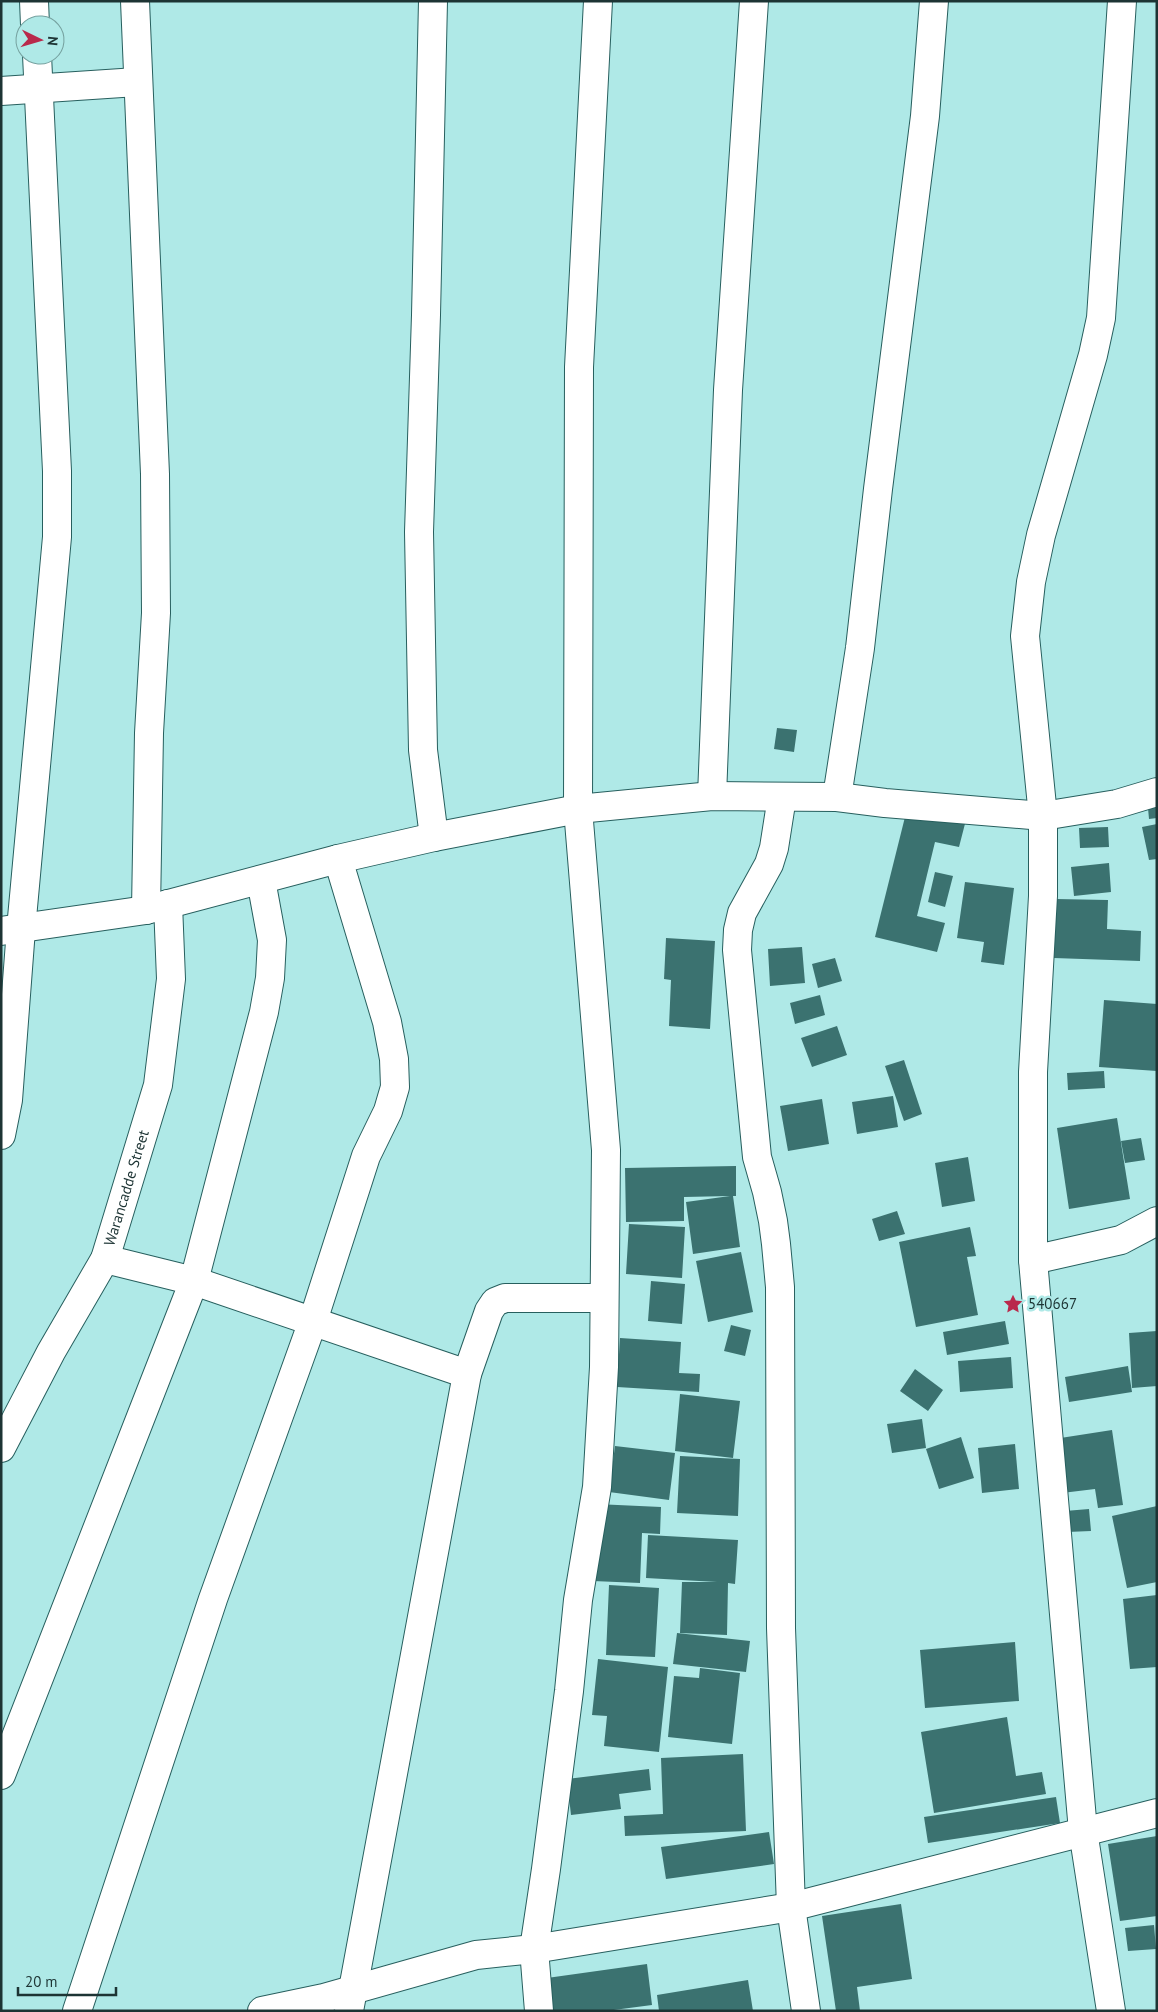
<svg xmlns="http://www.w3.org/2000/svg" width="1158" height="2012" font-family="'PT Sans',sans-serif">
<rect width="100%" height="100%" fill="#afe9e7"/>
<path fill="#3b7270" d="M777,728L797,730L794,752L774,749Z
M1157,796V818L1149,819L1147,797Z
M909,801L967,816L959,847L935,842L917,916L945,923L937,952L875,937Z
M1157,824V859L1149,860L1142,827Z
M1108,827L1109,847L1080,848L1079,828Z
M1109,863L1111,892L1074,896L1071,867Z
M935,872L953,876L945,907L928,902Z
M965,882L1014,888L1004,965L981,962L984,942L957,938Z
M1056,899L1108,900L1107,929L1141,931L1140,961L1054,958Z
M666,938L715,941L710,1029L669,1026L671,980L664,979Z
M802,947L805,983L770,986L768,949Z
M835,958L842,981L818,988L812,964Z
M820,995L825,1015L795,1024L790,1003Z
M1104,1000L1157,1004V1071L1099,1067Z
M837,1026L847,1055L812,1067L801,1038Z
M904,1060L922,1114L904,1121L885,1066Z
M1104,1071L1105,1088L1068,1090L1067,1073Z
M893,1096L898,1127L857,1134L852,1102Z
M822,1099L829,1144L788,1151L780,1106Z
M1117,1118L1130,1199L1069,1209L1057,1128Z
M1141,1138L1145,1160L1125,1163L1121,1141Z
M968,1157L975,1201L942,1207L935,1163Z
M736,1166V1196H733L740,1247L693,1254L686,1202L730,1196L684,1197V1221L626,1222L625,1168Z
M897,1211L905,1234L879,1241L872,1219Z
M629,1224L685,1227L682,1278L626,1274Z
M970,1227L976,1256L967,1257L978,1315L916,1327L899,1242Z
M741,1252L753,1312L708,1322L696,1261Z
M651,1281L685,1284L682,1324L648,1321Z
M1005,1321L1009,1344L947,1355L943,1332Z
M731,1325L751,1330L745,1356L724,1351Z
M1157,1331V1386L1132,1388L1129,1333Z
M620,1338L681,1342L679,1373L700,1374L699,1392L617,1387Z
M1011,1357L1013,1388L960,1392L958,1361Z
M1128,1366L1132,1392L1069,1402L1065,1377Z
M915,1369L943,1390L928,1411L900,1391Z
M680,1394L740,1401L733,1458L675,1451Z
M922,1419L926,1448L892,1453L887,1424Z
M1112,1430L1123,1505L1098,1508L1095,1489L1062,1493L1054,1439Z
M961,1437L974,1478L939,1489L926,1449Z
M1015,1444L1019,1489L982,1493L978,1448Z
M615,1446L675,1453L669,1500L609,1492Z
M680,1456L740,1459L738,1516L677,1513Z
M596,1504L661,1507L660,1534L642,1533L640,1583L593,1581Z
M1157,1506V1582L1127,1588L1112,1516Z
M1089,1509L1091,1531L1067,1532L1065,1511Z
M648,1535L738,1540L735,1584L728,1583L727,1635L680,1633L682,1582H717L646,1578Z
M609,1585L659,1588L655,1657L606,1655Z
M1157,1595V1667L1130,1669L1123,1599Z
M677,1633L750,1641L746,1672L673,1664Z
M1015,1642L1019,1701L925,1708L920,1650Z
M598,1659L668,1667L659,1752L604,1746L607,1716L592,1715Z
M700,1668L740,1673L732,1744L668,1737L674,1676L699,1678Z
M1007,1717L1016,1776L1042,1772L1046,1794L934,1813L921,1732Z
M743,1754L746,1831L625,1836L624,1816L663,1814L661,1758Z
M649,1769L651,1790L619,1794L621,1809L571,1815L567,1779Z
M1056,1797L1060,1823L928,1843L924,1817Z
M769,1832L774,1864L666,1879L661,1847Z
M1157,1836V1916L1120,1921L1108,1844Z
M901,1904L912,1979L857,1987L860,2011H836L822,1916Z
M1154,1925L1156,1949L1128,1951L1125,1928Z
M647,1964L652,2005L606,2011H551L547,1978Z
M748,1980L753,2011H659L657,1995Z"/>
<g fill="none" stroke-linecap="round" stroke-linejoin="round">
<defs>
<g id="minor">
<path d="M34,1L35,25"/>
<path d="M135,1L155,474L156,613L149,733L146,910"/>
<path d="M433,1L426,315L419,532L423,750L434,837"/>
<path d="M1,91L137,82"/>
<path d="M712,796L728,390L754,1"/>
<path d="M782,797L774,848L769,864L742,913L738,930L737,950L757,1157L767,1192L773,1221L776,1244L780,1287L781,1628L791,1907L806,2011"/>
<path d="M837,797L860,648L878,489L925,116L934,1"/>
<path d="M1,931L146,910L338,859L434,837L578,809L712,796L837,797L885,803L1043,816L1117,804L1157,792"/>
<path d="M1,1135L8,1100L21,929L57,537V471L37,55"/>
<path d="M105,1259L194,1281L467,1374"/>
<path d="M1033,1260L1121,1240L1157,1221"/>
<path id="s1" d="M1,1448L51,1352L105,1259L158,1085L171,979L168,904"/>
<path d="M1,1775L194,1281L264,1012L270,978L272,940L261,880"/>
<path d="M77,2011L213,1599L313,1321L366,1156L388,1111L395,1087L394,1059L387,1022L338,859"/>
<path d="M262,2011L324,1998L476,1955L534,1949L791,1907L1157,1813"/>
<path d="M349,2011L467,1374L489,1311L495,1302L505,1298H604"/>
<path d="M539,2011L534,1949L546,1869L569,1691L578,1600L597,1487L604,1367L606,1150L578,809L579,367L598,1"/>
<path d="M1111,2011L1083,1831L1033,1260V1072L1043,896V816L1025,636L1031,582L1041,535L1093,355L1101,318L1122,1"/>
</g>
</defs>
<use href="#minor" stroke="#275f5e" stroke-width="30"/>
<use href="#minor" stroke="#fff" stroke-width="28"/>
</g>
<defs>
<symbol id="sight-bare" viewBox="-9 -9 18 18"><path d="M0-6L1.8-2.2L6-1.7L2.9 1.2L3.7 5.4L0 3.3L-3.7 5.4L-2.9 1.2L-6-1.7L-1.8-2.2Z" fill="#b9294b" stroke="#afe9e7" stroke-width="2.5" paint-order="stroke"/></symbol>
</defs>
<g fill-rule="evenodd">
<use href="#sight-bare" x="999" y="1290" width="28" height="28"/>
</g>
<g text-anchor="middle" stroke-width="5" stroke-linejoin="round" paint-order="stroke">
<g font-size="15" fill="#1d3434" stroke="#afe9e7">
<text dy="5" stroke="none"><textPath href="#s1" startOffset="290">Warancadde Street</textPath></text>
</g>
<g font-size="15" fill="#1d3434" stroke="#afe9e7" text-anchor="start">
<text x="1028" y="1309">540667</text>
</g>
</g>
<rect width="1158" height="2012" fill="none" stroke="#1d3434" stroke-width="5"/>
<g transform="translate(40 40) rotate(95)"><circle r="24" fill="#afe9e7" stroke="#75a19f"/>
<path d="M0-4L9 19L0 12L-9 19Z" fill="#b9294b"/>
<text y="-8" font-size="14" font-weight="bold" text-anchor="middle" fill="#1d3434">N</text>
</g>
<path d="M18 1987v8h98v-8" fill="none" stroke="#1d3434" stroke-width="2.5"/>
<text x="25" y="1987" font-size="15" fill="#1d3434" stroke="#afe9e7" stroke-width="4" paint-order="stroke">20 m</text>
</svg>
